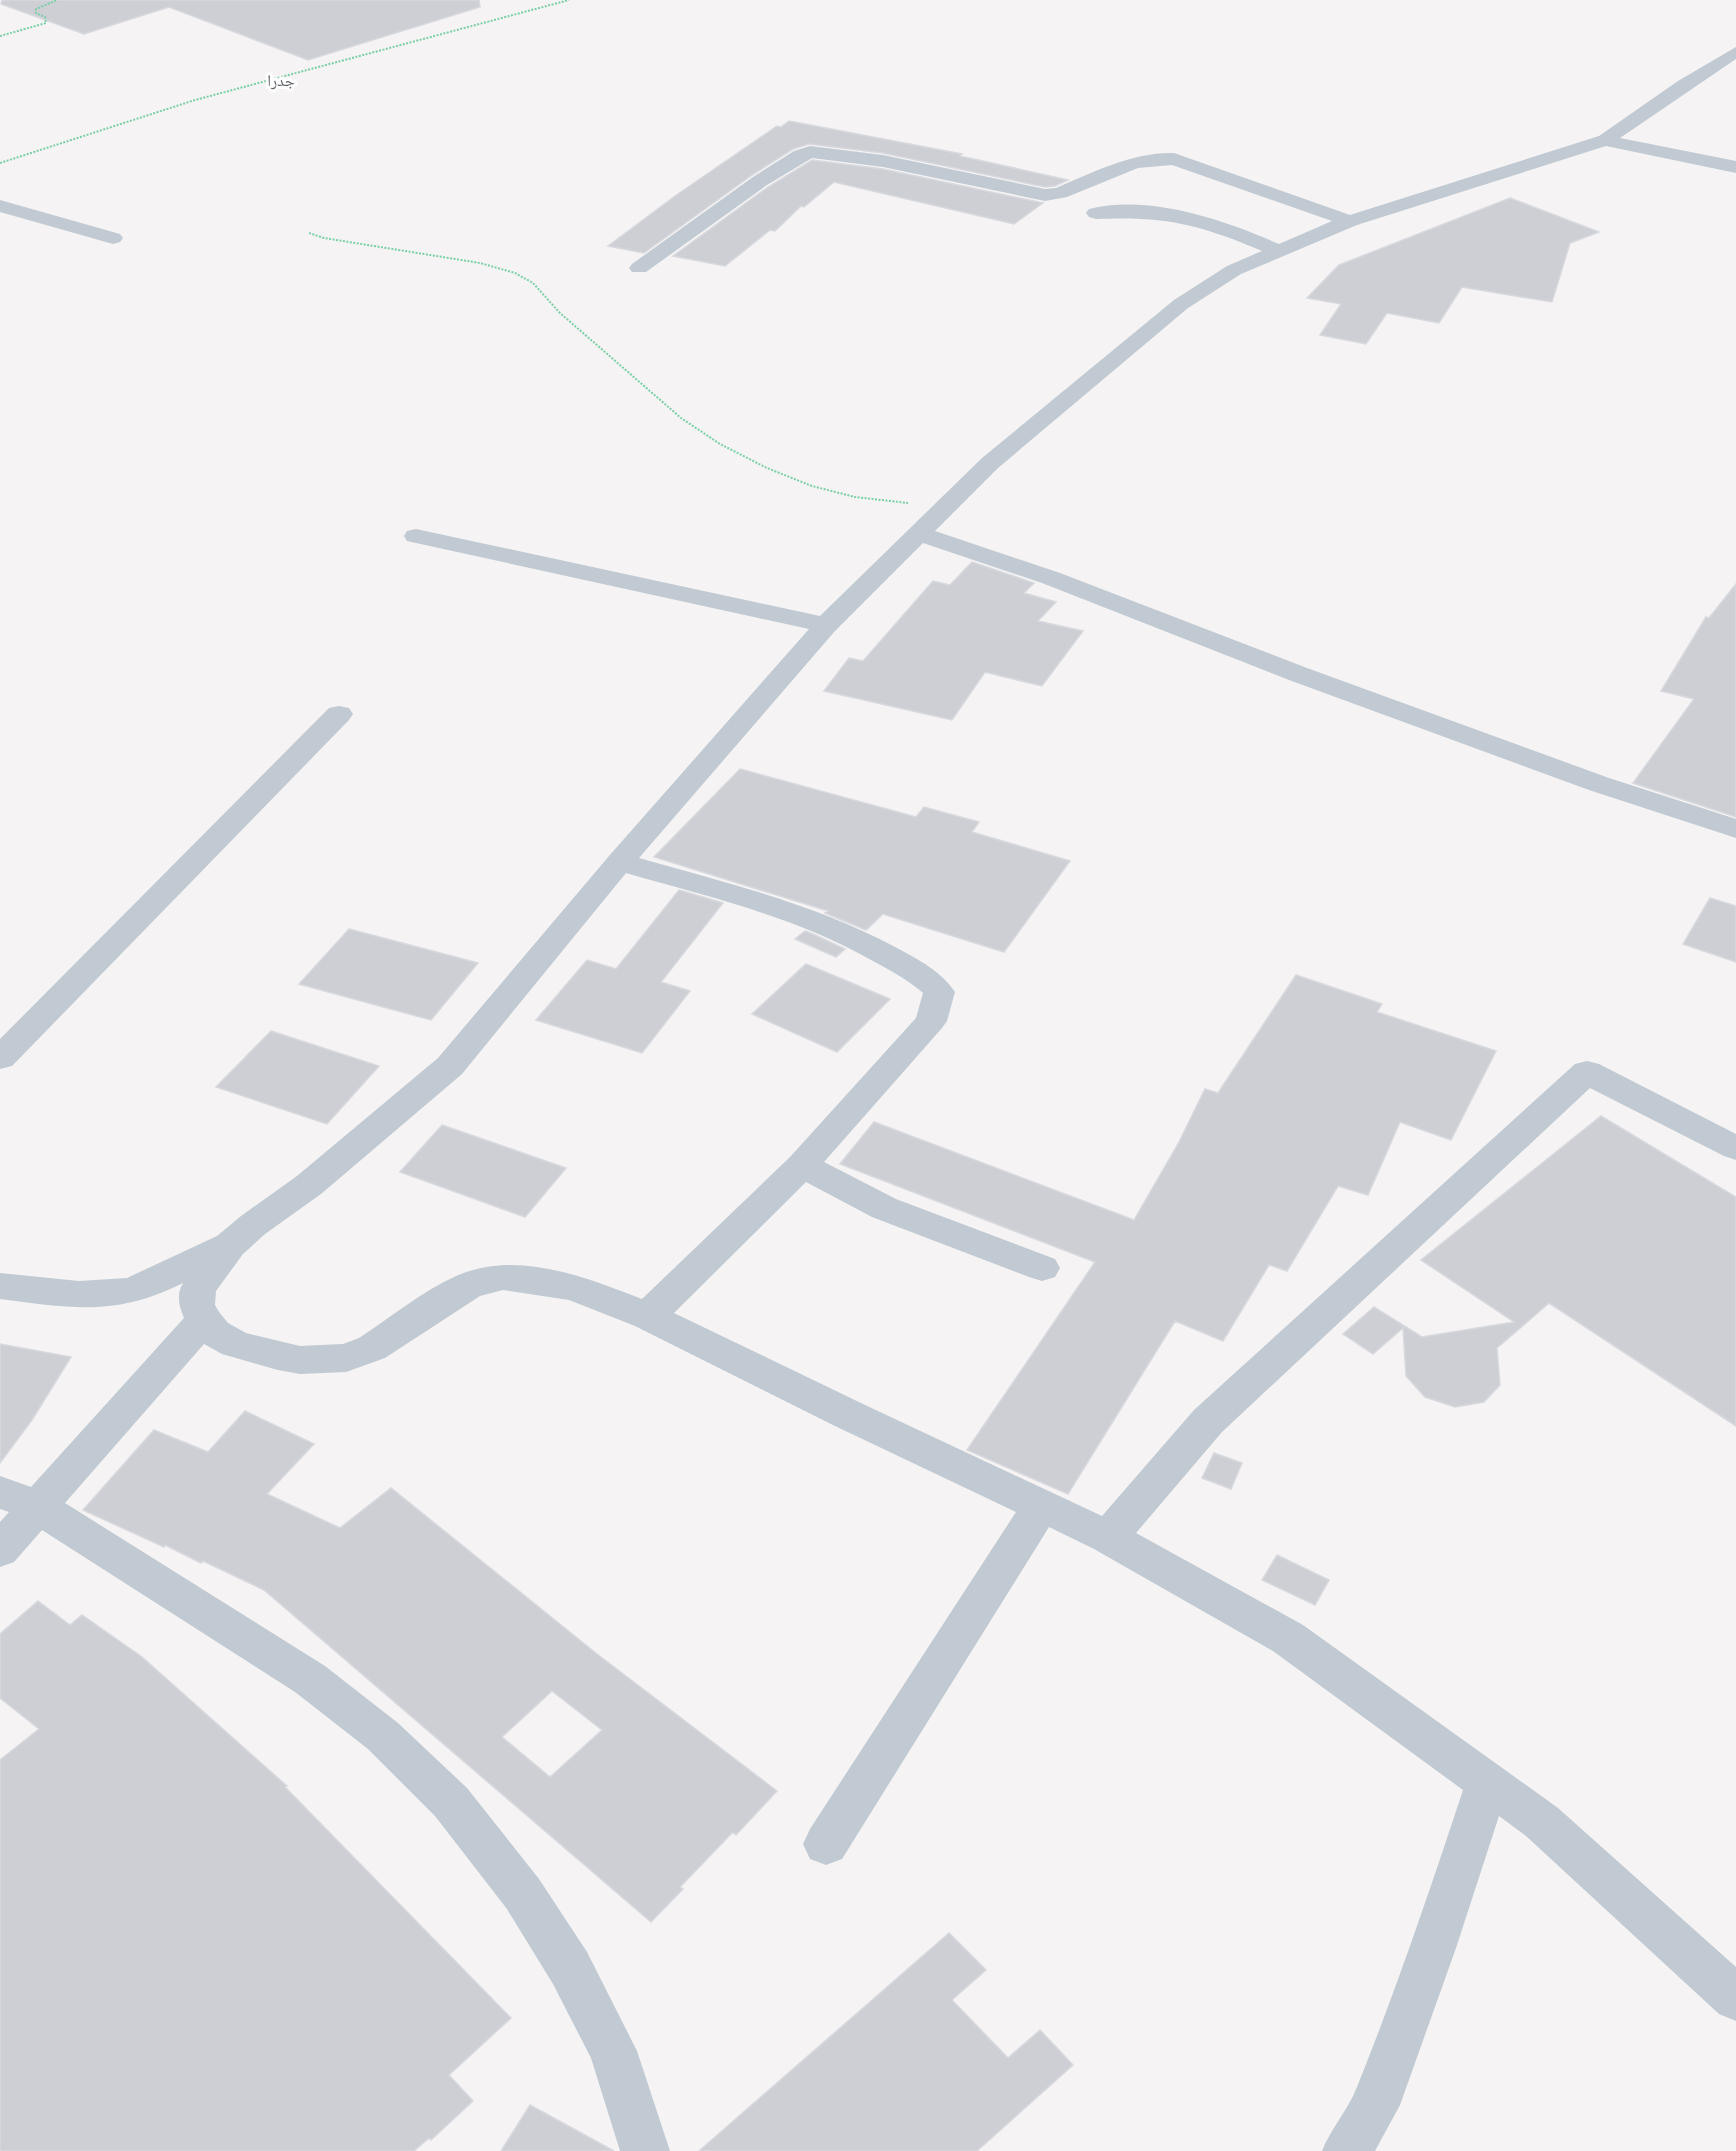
<svg xmlns="http://www.w3.org/2000/svg" width="1736" height="2151" font-family="'Golos Text','Noto Naskh Arabic',sans-serif">
<rect width="100%" height="100%" fill="#f5f3f3"/>
<path fill="#cdcfd5" stroke="#d7d9de" stroke-width="1.5" fill-rule="evenodd" d="M2,0H479L480,7L308,60L169,7L84,34L1,4Z
M789,121L962,154L960,156L1068,180L1055,186L1045,187L883,153L809,144L793,149L752,175L644,253L608,246L675,196L777,126L781,127Z
M812,160L883,169L1043,203L1014,224L834,182L804,207L801,206L775,231L770,230L725,266L673,256L768,187Z
M1510,198L1599,232L1570,243L1552,302L1462,287L1439,323L1387,313L1366,344L1320,335L1341,304L1307,298L1339,265Z
M972,562L1034,583L1024,593L1056,602L1038,621L1083,631L1042,686L985,672L952,720L824,691L849,658L863,661L933,581L950,585Z
M1736,584V817L1633,783L1694,699L1661,691L1706,617L1709,618Z
M740,769L916,817L924,807L979,822L972,832L1070,861L1004,952L883,914L866,930L825,913L828,911L654,857Z
M679,890L723,903L661,982L690,991L642,1053L536,1020L587,960L616,969Z
M1710,898L1736,906V962L1683,944Z
M349,929L478,963L431,1020L299,984Z
M805,931L813,934L845,949L836,957L795,939Z
M806,964L890,999L837,1052L752,1014Z
M1296,975L1382,1004L1377,1012L1496,1051L1451,1140L1400,1122L1368,1195L1338,1186L1287,1271L1269,1265L1223,1341L1175,1321L1068,1494L967,1450L1095,1262L840,1164L874,1122L1134,1220L1179,1142L1205,1089L1218,1093Z
M271,1031L379,1066L327,1124L216,1087Z
M1601,1116L1736,1197V1426L1549,1303L1497,1348L1500,1385L1484,1402L1455,1407L1425,1397L1406,1376L1403,1328L1373,1354L1343,1334L1374,1307L1422,1337L1514,1322L1421,1260Z
M442,1125L566,1168L525,1217L400,1172Z
M0,1344L71,1357L32,1420L0,1463Z
M245,1411L314,1444L267,1494L340,1528L391,1488L597,1654L777,1791L736,1835L733,1832L680,1887L683,1889L651,1922L264,1590L203,1561L201,1563L165,1545L164,1547L83,1510L154,1430L208,1452ZM552,1691L602,1730L550,1777L502,1737Z
M1214,1453L1242,1463L1231,1489L1202,1478Z
M1277,1555L1329,1580L1315,1605L1262,1580Z
M38,1601L70,1625L82,1615L142,1657L287,1786L285,1787L511,2018L449,2075L473,2101L431,2140L429,2138L414,2151H0V1760L39,1729L0,1698V1634Z
M949,1933L986,1970L952,2000L1008,2058L1040,2030L1073,2065L977,2151H699Z
M530,2105L614,2151H501Z"/>
<g fill="none" stroke-linecap="round" stroke-linejoin="round">
<path stroke="#7ad0a6" stroke-width="2" stroke-dasharray="2 1.5" stroke-linecap="butt" d="M0,36L46,23L45,17L36,13V9L57,0
M0,163L195,100L569,0
M309,233L324,238L480,263L515,273L533,283L560,313L681,418L720,444L767,468L812,486L855,497L908,503"/>
<path fill="#c1cad2" fill-rule="evenodd" d="M1736,47V59L1620,138L1736,161V173L1606,146L1357,225L1241,274L1188,308L998,468L935,531L1060,573L1307,668L1609,778L1736,819V838L1589,790L1289,680L1042,583L923,543L835,631L639,858C727,883 816,904 897,948C919,960 941,971 955,992L947,1021L942,1028L824,1162L896,1199L1055,1259L1060,1268L1055,1277L1042,1281L1029,1277L872,1217L806,1182L674,1313L863,1404L1102,1516L1194,1410L1575,1064L1587,1061L1599,1064L1736,1134V1160L1724,1156L1590,1088L1222,1432L1136,1533L1303,1625L1558,1808L1736,1967V2021L1719,2014L1526,1836L1499,1816L1456,1948L1400,2105L1375,2151H1322C1331,2128 1348,2110 1357,2087C1396,1990 1430,1890 1463,1790L1273,1651L1094,1549L1049,1527L842,1859L826,1865L810,1859L803,1844L810,1829L1016,1512L835,1426L635,1326L569,1300L503,1290L480,1296L385,1358L346,1372L300,1374L278,1370L222,1354L204,1344L65,1503L325,1666L398,1723L467,1788L539,1879L587,1952L637,2051L670,2151H620L591,2058L553,1984L507,1909L435,1816L368,1749L295,1692L42,1530L14,1562L0,1567V1522L9,1512L0,1509V1476L31,1487L184,1318C179,1306 176,1295 183,1283C116,1317 71,1308 0,1299V1273L79,1281L127,1278L217,1236L241,1216L297,1176L438,1058L609,856L809,629L416,543L407,541L404,536L407,531L416,529L820,616L982,458L1174,300L1227,266L1262,251C1199,224 1165,216 1096,219L1089,217L1086,213L1089,209C1150,194 1224,220 1279,244L1332,221L1172,165L1138,168L1067,197L1045,201L883,167L812,158L767,185L646,272H632L629,268L632,264L753,177L794,151L810,146L883,155L1045,189L1056,188C1094,172 1132,152 1174,153L1350,215L1599,136L1678,81ZM626,873C710,897 796,917 873,961C890,970 908,980 923,993L916,1018L790,1157L642,1299C585,1277 516,1249 456,1276C422,1291 390,1318 359,1338L343,1344L300,1346L246,1333L228,1323L219,1312L215,1305L216,1291L243,1254L265,1234L321,1194L462,1074Z
M0,200L120,234L123,238L120,242L113,244L0,212Z
M339,706L349,708L353,714L349,720L12,1066L0,1069V1039L329,708Z"/>
</g>
<g text-anchor="middle" stroke-width="6" stroke-linejoin="round" paint-order="stroke">
<g font-size="16" fill="#5f6368" stroke="#fff">
<text x="281" y="86">جدرا</text>
</g>
</g>
</svg>
